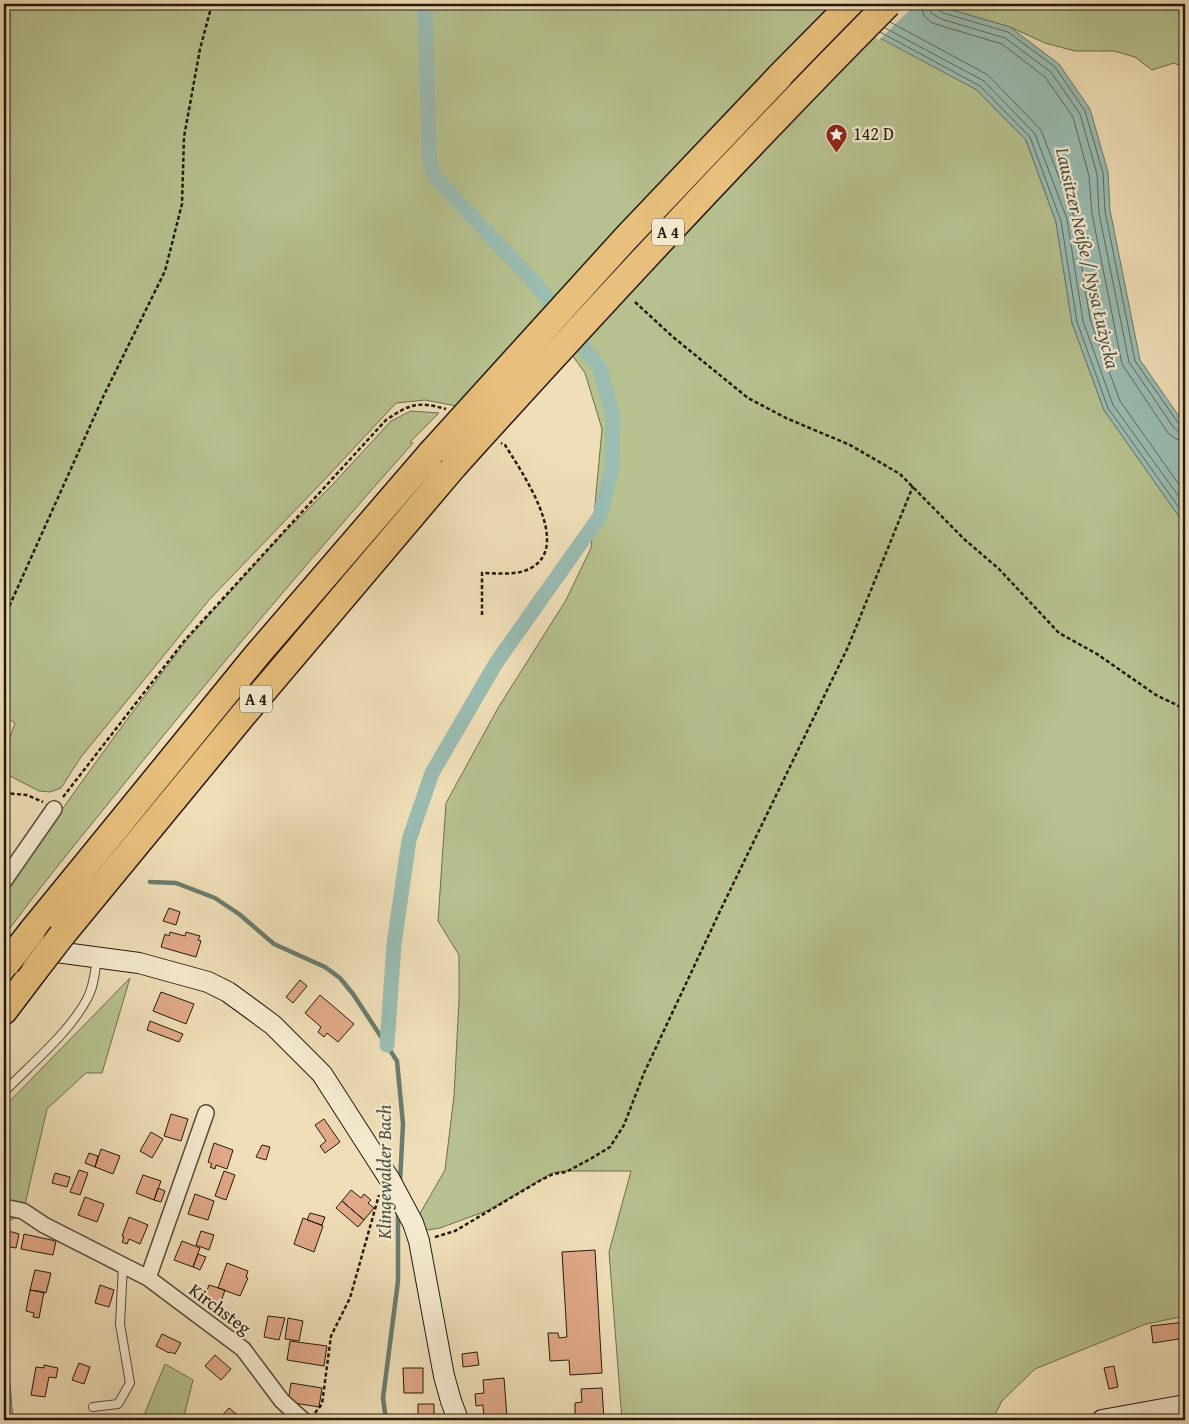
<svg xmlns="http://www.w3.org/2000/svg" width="1189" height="1424" font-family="'Gentium Book Plus',serif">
<rect width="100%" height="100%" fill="#efdeb7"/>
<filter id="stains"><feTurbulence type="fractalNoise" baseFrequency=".004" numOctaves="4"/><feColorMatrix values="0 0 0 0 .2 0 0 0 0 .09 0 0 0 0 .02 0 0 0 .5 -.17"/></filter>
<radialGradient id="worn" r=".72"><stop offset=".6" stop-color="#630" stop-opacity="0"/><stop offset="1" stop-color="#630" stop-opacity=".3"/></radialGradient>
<path fill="#b7c18f" stroke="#6d6d4e" d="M4,4H816L838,15L467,408L425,400L396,403L328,476L209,600L81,757L61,788L50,792L39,791L4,773V755L15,723L4,716Z
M935,4H1185V68L1174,63L1152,70L1135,57L1114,51H1075L1045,43L1010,27L945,8Z
M865,29L977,90L1026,140L1056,222L1072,323L1104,410L1185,525V1316L1146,1324L1035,1369L1002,1401L992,1420H622L609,1252L631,1171H564L552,1173L489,1210L440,1228L428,1230L424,1228L418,1217L445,1170L454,1096L459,1000V955L438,921L446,803L498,708L566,600L591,548L602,429L585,373L564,344Z
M411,411L439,413L410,442L413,443C308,561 206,682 107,805C72,848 37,891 4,936V890L117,733L186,641L282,535L334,483L391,421Z
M130,978L102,1073H86L47,1109L23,1213L4,1224V1107Z
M4,1312L13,1420H4Z
M165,1364L193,1380L183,1420H142Z"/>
<path fill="#9abcb1" stroke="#6a7b6f" d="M816,4H935L945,8L1010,27L1059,64L1090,109L1108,172L1110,210L1140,360L1185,425V525L1104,410L1072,323L1056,222L1026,140L977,90Z"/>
<path fill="#efdeb7" d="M824,4H916L879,40L819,8Z"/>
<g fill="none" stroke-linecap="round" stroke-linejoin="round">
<path stroke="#5e6a5f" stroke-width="1" d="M921,4L924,16L932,23L1002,44L1045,77L1073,117L1089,176L1092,214L1122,364L1168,433L1176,439L1185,441
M929,4L931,13L941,19L1005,38L1051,72L1080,114L1097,174L1099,213L1129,362L1174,428L1179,432L1185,433
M935,4L937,9L943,13L1008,32L1055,67L1085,111L1103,173L1105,211L1135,361L1179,424L1185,427
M890,22L988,75L1041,130L1074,217L1090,319L1120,401L1185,493
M885,28L984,81L1035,134L1067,219L1083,321L1113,405L1185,505
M880,32L980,86L1030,137L1061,221L1077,322L1108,408L1185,516"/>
<path stroke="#6a7b6f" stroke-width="4.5" d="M150,882L176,883L215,898L239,914L274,944L325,967L340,978L353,994L397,1061L403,1124L400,1181
M386,1420L383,1398L398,1281V1212"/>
<path stroke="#9abcb1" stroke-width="15" d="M387,1045L394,944L409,840L432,773L496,663L600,516L612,468L613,416L600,369L536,284L435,177L430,163L429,147L425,4"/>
</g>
<path fill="#e1a987" stroke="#23190d" d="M169,908L180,912L176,925L163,921Z
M170,932L185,936L186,932L200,936L198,940L201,941L196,957L161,947L165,934L169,936Z
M300,980L307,986L293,1003L286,997Z
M161,992L194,1004L186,1024L153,1011Z
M320,995L354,1024L338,1042L327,1033L324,1037L318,1032L321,1027L305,1013Z
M150,1021L183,1034L179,1042L147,1030Z
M171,1114L188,1119L181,1141L164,1136Z
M324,1119L340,1142L325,1153L320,1146L326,1141L315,1125Z
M151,1132L163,1139L152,1158L140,1151Z
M214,1143L233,1150L227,1169L216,1165L215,1169L210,1167L212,1164L208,1162Z
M262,1145L270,1147L266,1160L256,1157Z
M101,1149L120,1156L113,1174L95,1167Z
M89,1153L98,1156L95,1167L85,1163Z
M79,1170L88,1173L80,1195L70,1192Z
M224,1171L235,1175L226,1200L215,1196Z
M55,1173L70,1177L67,1187L52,1183Z
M143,1175L161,1181L154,1200L136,1193Z
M158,1188L165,1191L161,1202L154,1200Z
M351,1190L361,1198L364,1194L371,1200L368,1203L374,1208L364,1220L342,1201Z
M195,1194L214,1201L208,1220L188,1214Z
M85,1197L104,1204L97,1222L78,1215Z
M342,1201L364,1220L358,1227L336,1208Z
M310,1213L325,1217L322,1225L307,1220Z
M129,1217L148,1225L140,1244L129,1239L127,1244L122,1242L124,1237L122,1236Z
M303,1218L323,1226L314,1252L294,1244Z
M5,1230L19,1234L16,1248L4,1246Z
M201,1231L214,1235L209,1250L196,1245Z
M24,1234L56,1241L53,1255L21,1249Z
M182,1241L200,1248L193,1267L174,1260Z
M595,1250L602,1373L570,1375L569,1360L550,1361L548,1333H558L559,1338L567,1337L562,1252Z
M198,1254L206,1257L200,1270L193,1267Z
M227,1263L248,1271L246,1277L248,1278L240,1296L218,1288Z
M35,1270L51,1273L46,1293L30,1290Z
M100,1285L114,1290L109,1307L95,1303Z
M209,1285L225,1290L218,1310L202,1304Z
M30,1290L44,1292L39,1318L33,1317L34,1313L26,1311Z
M268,1316L285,1318L279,1340L264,1337Z
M288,1318L303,1321L299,1341L285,1339Z
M1185,1322V1338L1153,1343L1151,1326Z
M162,1334L181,1343L175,1354L171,1352L169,1353L156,1346Z
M290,1341L327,1346L324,1366L287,1360Z
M477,1352L479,1365L463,1367L462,1354Z
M215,1355L231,1369L221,1380L205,1366Z
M79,1363L90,1367L84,1384L72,1380Z
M44,1365L58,1368L56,1378L49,1377L45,1397L31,1395L36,1367L44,1368Z
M1114,1366L1118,1387L1109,1389L1104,1368Z
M403,1368H423V1393H404Z
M504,1378L507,1417L484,1419L483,1405L476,1406L475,1394L484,1393L483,1380Z
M291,1383L322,1388L319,1407L288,1402Z
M602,1388L604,1420H583L582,1415H575V1403L582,1402L581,1389Z
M418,1404H434V1420L418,1419Z
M229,1408L240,1417L237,1420H218Z"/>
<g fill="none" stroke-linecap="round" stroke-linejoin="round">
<defs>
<path id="lane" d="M4,1092C31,1064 69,1033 87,999C94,987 95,971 97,958
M93,1407L118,1404L130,1383L120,1324L123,1265"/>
<path id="street" d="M4,881L54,809
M4,1207L23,1211L44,1225L148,1278L243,1349L282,1401L303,1420
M148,1278L206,1113"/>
<path id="secondary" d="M4,945L139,963L208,982L228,992L250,1008L273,1025L322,1074L390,1180L413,1223L419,1241L444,1376L451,1401L458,1420
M1102,1420L1185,1405"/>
<path id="highway" d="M779,77L851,4
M32,931L257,655L431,453
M62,935L243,715L454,466
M4,1011L35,970"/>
</defs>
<use href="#lane" stroke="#564a38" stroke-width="10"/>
<use href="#street" stroke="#564a38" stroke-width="18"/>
<use href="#secondary" stroke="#23190d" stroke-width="22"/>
<use href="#highway" stroke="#23190d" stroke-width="29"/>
<path stroke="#23190d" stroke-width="2.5" stroke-dasharray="4 2.5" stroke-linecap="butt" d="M635,302L673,337L748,398L786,418L850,445L900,474L964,539L999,569L1059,633L1097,654L1156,695L1185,709
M482,615V573C497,573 517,576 531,568C573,545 521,471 505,445L501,443
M4,618L104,395L165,271L182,204L184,137L200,49L212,4
M4,793L27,795L43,802
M63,797L185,640L386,420C410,404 417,401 446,409
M435,1237L455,1231L541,1180L553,1174L566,1172L592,1158L610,1147L624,1125L644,1073L721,909L848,647L913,486
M315,1413L322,1404L331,1336L350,1298L379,1195"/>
<use href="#lane" stroke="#f5ead0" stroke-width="8"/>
<use href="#street" stroke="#f5ead0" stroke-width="15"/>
<use href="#secondary" stroke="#f5ead0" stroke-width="20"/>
<use href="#highway" stroke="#e8bf7c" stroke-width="26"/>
<defs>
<path id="highway-bridge" d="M431,453L627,237L779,77
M454,466C596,309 739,154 888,4
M7,963L32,931
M35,970L62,935"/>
</defs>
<use href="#highway-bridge" stroke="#23190d" stroke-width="29" stroke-linecap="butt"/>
<use href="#highway-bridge" stroke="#e8bf7c" stroke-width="26"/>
</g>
<defs>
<symbol id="sight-pin" viewBox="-11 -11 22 30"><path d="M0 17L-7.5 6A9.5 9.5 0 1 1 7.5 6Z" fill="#8f2418" stroke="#f5ead0"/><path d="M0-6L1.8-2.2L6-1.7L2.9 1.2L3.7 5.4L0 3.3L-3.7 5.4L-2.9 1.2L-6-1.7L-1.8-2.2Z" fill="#fff"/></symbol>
</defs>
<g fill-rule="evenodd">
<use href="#sight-pin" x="824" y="122" width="25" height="34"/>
</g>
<g text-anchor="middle" stroke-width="4.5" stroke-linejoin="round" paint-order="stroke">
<g fill="#f5ead0" stroke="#625848" stroke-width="1">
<rect x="652" y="218.5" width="32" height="27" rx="4"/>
<rect x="240" y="685.5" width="32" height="27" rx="4"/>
</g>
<g font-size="16" font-weight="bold" fill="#23190d">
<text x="668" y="238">A 4</text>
<text x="256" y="705">A 4</text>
</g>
<g font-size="18" fill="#23190d" stroke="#f5ead0" text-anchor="start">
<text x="853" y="140">142 D</text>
</g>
<g font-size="18" fill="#23190d" stroke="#f5ead0">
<text transform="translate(220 1309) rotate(37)" y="6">Kirchsteg</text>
</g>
<g font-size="19" font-style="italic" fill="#4d5246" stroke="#f5ead0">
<text transform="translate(1088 258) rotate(77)" y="7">Lausitzer Neiße / Nysa Łużycka</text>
<text transform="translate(384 1172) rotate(-90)" y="7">Klingewalder Bach</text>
</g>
</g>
<rect width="1189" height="1424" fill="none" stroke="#efdeb7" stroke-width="20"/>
<rect x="5" y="5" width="1179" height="1414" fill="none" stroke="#23190d" stroke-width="2.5"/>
<rect x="10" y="10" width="1169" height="1404" fill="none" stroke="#23190d"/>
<rect width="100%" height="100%" filter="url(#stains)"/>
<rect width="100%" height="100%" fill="url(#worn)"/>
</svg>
